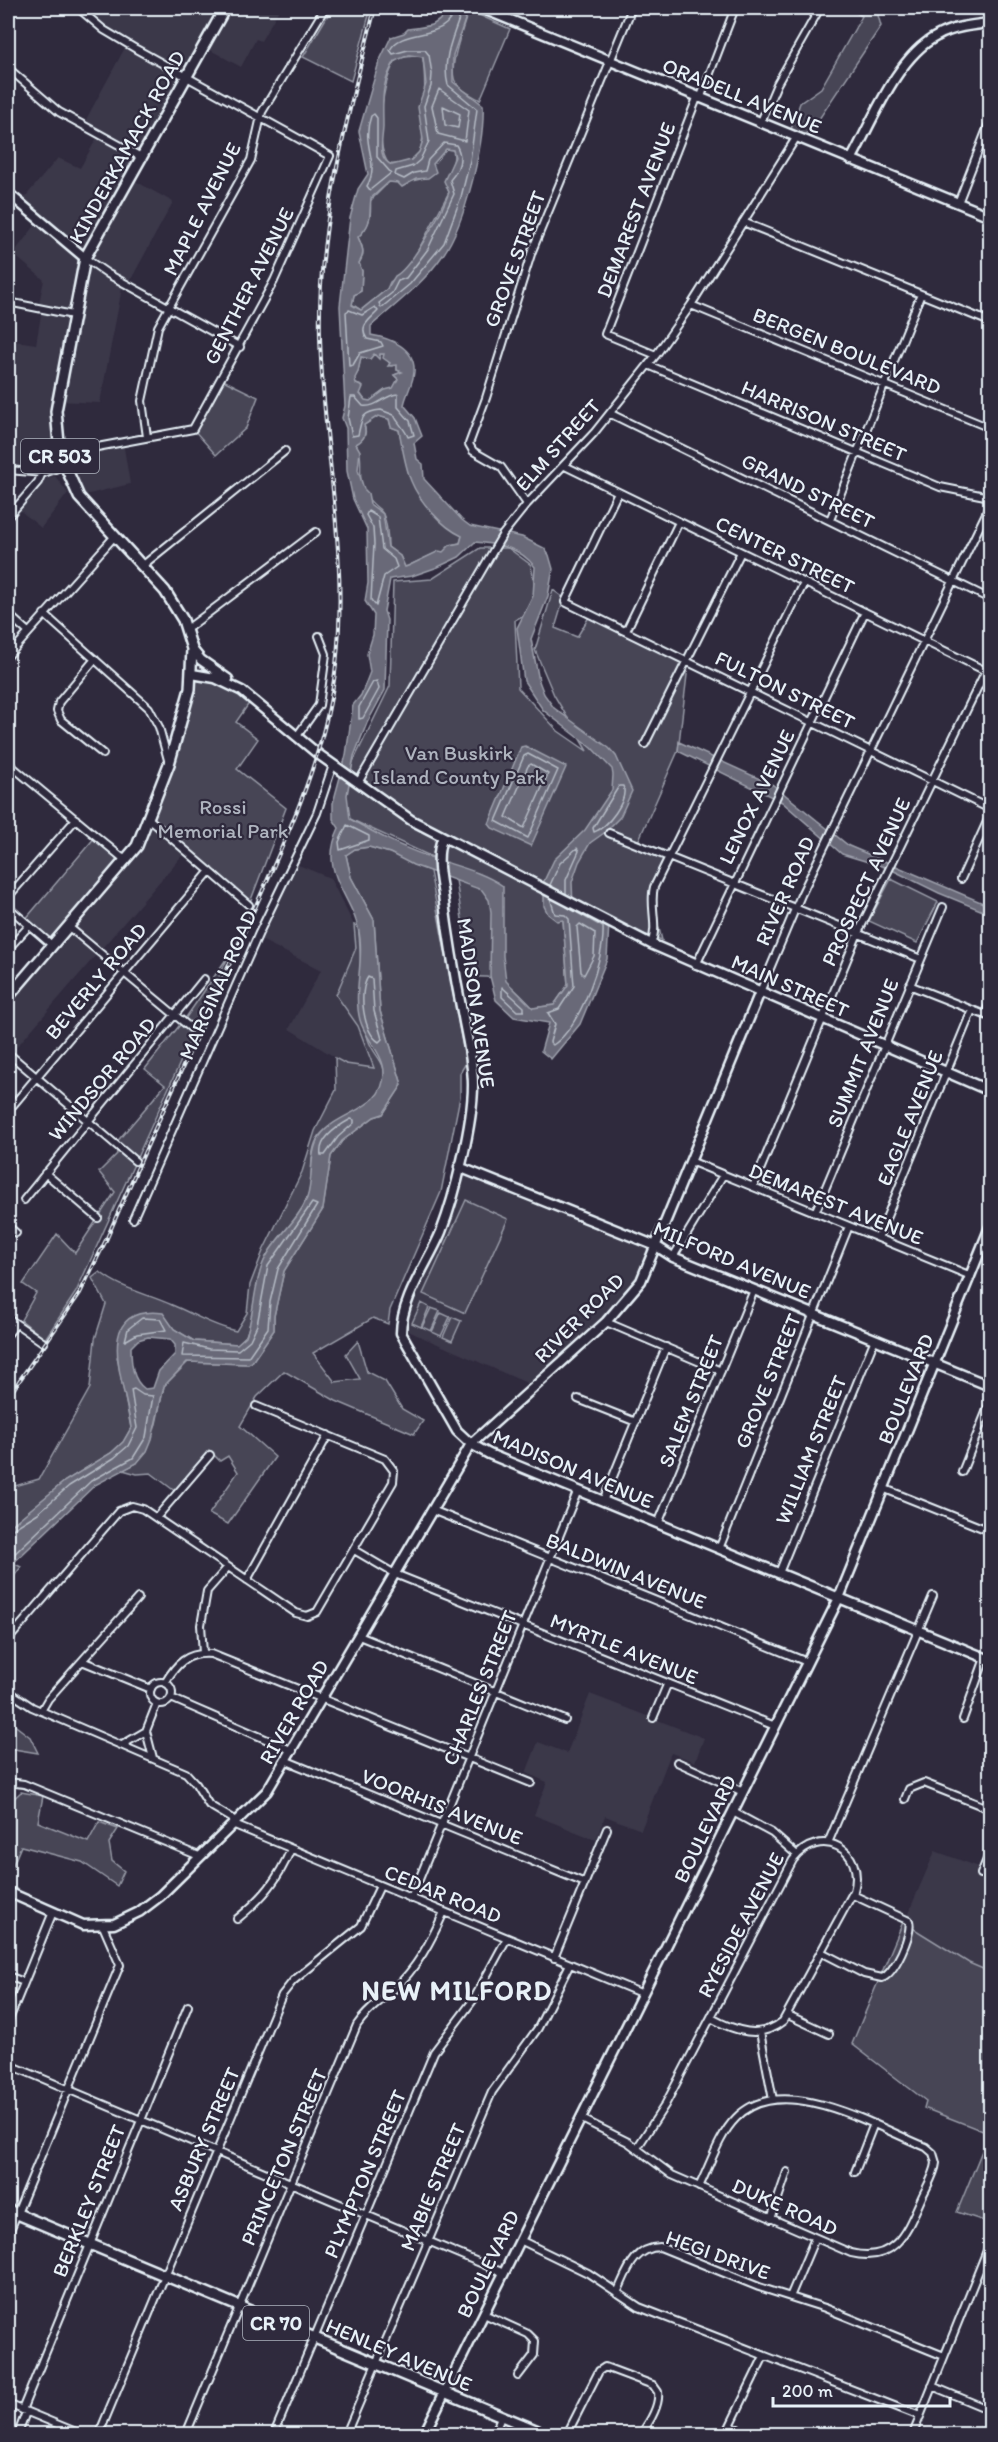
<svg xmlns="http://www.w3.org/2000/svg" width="998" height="2442" font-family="Itim,sans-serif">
<rect width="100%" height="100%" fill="#2f2a3d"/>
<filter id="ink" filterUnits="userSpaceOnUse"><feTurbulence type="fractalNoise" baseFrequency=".0167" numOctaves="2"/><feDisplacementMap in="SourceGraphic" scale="12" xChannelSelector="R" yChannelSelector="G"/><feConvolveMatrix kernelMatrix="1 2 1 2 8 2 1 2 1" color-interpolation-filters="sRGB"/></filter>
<g filter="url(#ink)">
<path fill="#3b3749" d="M78,8H280L261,41L256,39L241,67L203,46L130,178L173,202L128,285L123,283L100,403L57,401L53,462L48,467L25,472L8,470V382L15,376L16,341L36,344L42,309L38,308L44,280L13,254L40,219L20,203L58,158L80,168L99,134L83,125L127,44Z
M123,442L130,484L85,495L70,461L73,456L89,448Z
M55,476L68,493L41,528L16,507L47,478Z
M148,818L186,851L8,1057V997L118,872Z
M296,864L330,878L354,925L356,948L336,995L358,1026L375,1068L346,1064L289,1029L321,970L261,940Z
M459,1167L656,1246L633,1293L536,1387L401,1328V1321L440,1233Z
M590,1694L704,1738L695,1762L671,1753L641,1830L605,1816L596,1840L534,1815L547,1782L526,1773L538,1742L567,1753Z
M935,1851L990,1871V2126L988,2133L924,2108L926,2101L852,2044Z"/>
<path fill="#464455" stroke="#979aa6" stroke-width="1.5" d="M332,8H371L351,81L303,57Z
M848,8H876L881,26L811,131L796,138L789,135L800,103L821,88L862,16Z
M468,10L510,29L480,100C473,96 462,91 457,84C445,71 465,26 468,10Z
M422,55C426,71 426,139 419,153C414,162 398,165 389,164C373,147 382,75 398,58Z
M446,149L453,150C458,167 439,176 449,192L414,258L401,274L390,282L387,289L361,310L352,304L354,295L361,291L362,271L359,263C366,252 362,246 358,237C369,227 372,216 370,201L389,182C405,182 422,182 435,172L433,164Z
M374,354L380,358V354H384L391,366L397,365V370L402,372L394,375L398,379L393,389L385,390L370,401H365L360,393L362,386L356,384L354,378L358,372L361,357L370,359Z
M221,379L258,397L246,428L216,455L193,429Z
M378,416L389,419L391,427L399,430C411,484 416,501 462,536L460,543L450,545L443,553H436L408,566L405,567L400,556L388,547C388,538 387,516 380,510C372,503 368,500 363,489C357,474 365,458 356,444C363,440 368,435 364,425Z
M480,548H508L531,565L537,598L526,614L515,620L518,688L558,731L587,751L554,695L535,650L553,590L564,598L555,628L577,637L592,612L689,658L678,751L637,844L667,857L651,897L662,940L609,923L563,920L568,985L554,1005L533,1008C511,985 505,975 471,977L454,867L350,819L343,803L353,762L390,686L393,582L432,579Z
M192,674L206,676L252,699L236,722L258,739L237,769L286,808L249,905L148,818Z
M96,836L126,861L53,946L24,921Z
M369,847L390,853L430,871L466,1063L460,1073V1097L441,1192L390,1310L388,1324L373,1318L313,1353L335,1382L360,1379L346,1354L358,1341L367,1372L385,1381L402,1409L423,1421L414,1434L336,1401L284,1371L257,1397L240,1426L275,1457L228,1524L209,1514L238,1472L228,1456L220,1461L209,1450L176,1492L151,1473L137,1474L123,1470L137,1463L156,1424L164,1386L188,1362L248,1364L252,1362L274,1330V1316L284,1271L323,1209L331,1156L342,1141L374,1117L383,1114L402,1085L380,1011L374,920L351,877L346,855L355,849Z
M891,879L938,902L917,943L869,921Z
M354,925L358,926C363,960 358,1008 368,1039C374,1058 389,1061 383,1085C377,1109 336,1116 320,1135C306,1152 316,1181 306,1201C296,1222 276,1237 266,1257C254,1281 256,1311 246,1336L238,1344L194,1341L174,1329L163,1314L117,1357L131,1428L123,1442L111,1453L65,1481L8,1528V1488L39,1479L90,1388L95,1339L106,1304L92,1278L100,1272C121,1289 148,1294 172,1305C194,1314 212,1326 236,1331L247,1313L250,1285L263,1251L302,1172L315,1131L336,1090L335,1058L346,1064L374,1068L358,1026L336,995L356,948Z
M229,955L76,1292L45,1339L21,1320L36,1293L23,1284L57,1234L75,1253L115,1192L99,1172L117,1154L115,1144L165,1085L145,1069L187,1016Z
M466,1200L508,1219L465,1313L423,1294Z
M421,1303L429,1307L421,1327L412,1323Z
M431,1308L440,1311L431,1331L422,1327Z
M441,1313L450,1317L441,1336L432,1332Z
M452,1317L461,1321L452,1341L443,1337Z
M13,1563L21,1567L8,1584V1568Z
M8,1720L30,1737L38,1753L8,1748Z
M21,1792L43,1796L38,1822L88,1842L99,1822L118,1829L109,1843L112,1861L124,1871L117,1886L82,1862L21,1846L12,1867L8,1866V1804Z
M903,1922L969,1963L990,1972V2126L988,2133L924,2108L926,2101L852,2044Z
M986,2141L990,2142V2223L957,2212Z"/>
<path fill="#696978" stroke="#9c9fab" stroke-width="1.5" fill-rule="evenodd" d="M449,8H469L453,55V82L483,105C485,143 465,224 443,255C424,283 396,304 371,326V335C390,338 416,348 414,372C413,384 406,394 404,405L415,418L422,436L414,443L417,459L423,464L424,479L462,520L470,526L522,537L544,548L549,555L553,569L548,596L531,639L539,681L544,694L554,708L609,748L616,756L632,791L620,817L604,833L590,843L579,862L572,882L573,907L609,923L607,959L580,1024L551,1059L541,1051L549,1023L514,1017L496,1000L490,976L491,912L489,900L482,890L413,865L390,853L369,847L355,849L346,855L351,877L374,920L380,1011L402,1085L383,1114L374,1117L342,1141L331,1156L323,1209L284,1271L274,1316V1330L252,1362L248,1364L187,1362L164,1386L152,1439L147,1451L137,1463L95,1485L8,1568V1528L65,1481L111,1453L123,1442L131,1428C127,1388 88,1304 163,1313L174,1329L194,1341L237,1344L246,1336C255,1312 253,1285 264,1261C274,1238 298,1222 307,1198C314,1178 308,1153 320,1136C338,1110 384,1111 384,1073C384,1054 365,1039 360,1020C353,994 363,966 360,939C356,896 316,876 339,828L333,819V803L346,755L353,705L361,695L370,672L367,654L373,635L374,615L365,601L368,583L367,529L353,499L347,471L346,428L342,418L345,406L340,306L350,218L358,189L368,174L359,131L379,62L391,37L404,33L408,29C428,26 437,28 449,8ZM409,55L423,57L426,84L418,107L423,140L419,152L411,160L392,165C376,158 383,139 383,126C383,100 380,86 395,61ZM446,149L453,150L455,157L444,181L449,192C442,212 411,268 395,276L387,289L361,310L352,305L354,295L361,291L362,271L359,263C366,252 362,247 358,237C373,223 369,216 371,198L389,182L398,183L402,187L416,179L428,178L436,172L433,164ZM374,354L379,359L380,354H384L383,358L390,363L388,366L397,365V370L402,372L394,375L398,379L393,388L385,390L370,401L365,400L360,394L363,387L356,384L355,378L358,372L361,357L370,359ZM378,416L389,419L391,427L399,430C402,446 405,466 411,481C419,501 442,527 462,536L460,543L450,545L443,552L439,551L408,566L405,567L400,556L388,547L383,514L370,504L368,493L364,489L358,470L360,451L356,444C364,440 367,434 364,425ZM475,542C499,545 519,546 535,567L533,596L517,628L524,681L543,710L592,748L612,769L613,775L612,790L585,830L554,860L544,881V906L548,914L557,921L563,920L568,985L554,1005L533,1008L506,981L503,956V886C481,871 455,866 430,857C402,848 375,833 350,819L347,795L354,756L367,723L385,690L387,620L384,611L390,579L412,576L438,567L459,557ZM148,1337L170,1339L175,1345V1354L159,1371L153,1388L145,1389C132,1380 131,1362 131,1347L138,1340Z
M679,742L773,785L849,846L990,906V914L939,893L888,868L842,854L782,802L678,751Z
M525,746L566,767L531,846L492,828L489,824L521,747Z"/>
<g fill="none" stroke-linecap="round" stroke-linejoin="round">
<path stroke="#b5bbc5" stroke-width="1.5" d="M454,8C449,43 402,26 390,50L393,54L408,50H425L429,55L432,74L431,86L424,106L429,141L420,160L413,166L396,171L395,175L404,179L414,173L425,171L428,160L444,143L456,145C464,158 459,170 450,180L454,194L428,249L406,278L398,281L392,293L379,303L381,308L410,284L444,243L461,197L470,161L477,109L448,85C441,59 455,32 463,8
M439,89L469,110L465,141L438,134L432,106Z
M443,106L460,114L458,128L445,125Z
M374,114L377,118V157L391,173L370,190L367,186C381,162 360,146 371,116Z
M375,307L378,311C370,320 358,326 367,339L381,342L383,346L360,353L353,365L349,366L346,312L349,310L362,315Z
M398,394V407L410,421L414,435L408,437C404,427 398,424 394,415L381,410C360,412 362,420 358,435L352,436L348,418L351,397H355L363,406C377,408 384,395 398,394Z
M368,511L378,517L382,549L394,559L397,567L384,576L376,606L371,600L374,544L373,528L366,515Z
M377,681L379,689L363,718L359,719V707L373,682Z
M528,754L558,770L528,838L496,821L524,756Z
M531,764L548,774L524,828L506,817L528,766Z
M619,786H623C629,800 607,828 594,832L593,828Z
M347,825L369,836V840L340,850L339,842Z
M550,885L560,863L577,848L579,851L566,880V894
M550,898L555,914L565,915L569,919L574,986L559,1009L548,1013L555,1024L550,1042L553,1045C580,1027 605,959 603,927L567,907
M580,924L595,933L594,956L584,975L581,972L577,927Z
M368,977L372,979L374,1011L382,1039L379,1042C363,1032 358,992 368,977Z
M502,987L524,1007V1011H517L502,997Z
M351,1119L354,1120V1123L338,1137L325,1155H321C318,1139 338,1126 351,1119Z
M312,1203L317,1205L278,1269L270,1302L268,1328L248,1357L182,1356L184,1343L209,1349L238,1350L250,1340L257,1325L268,1266Z
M142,1318L160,1319L166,1330L137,1334L125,1341L128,1329Z
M8,1532L38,1513L69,1486L114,1458L128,1446L137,1428L131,1390L134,1389L143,1395L153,1396L146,1437L133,1458L91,1481L8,1560"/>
<defs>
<path id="street" d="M8,68L59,112L141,157
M700,99L735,8
M760,124L777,84L820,8
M958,203L990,121
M743,222L990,322
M85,258L108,274L240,347
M8,302L73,315
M691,305L990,428
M656,355L605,334L697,98
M648,365L940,487L990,497
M611,414L990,599
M147,437L142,401L158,327L251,160L262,112L325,8
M60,454L193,429L274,281L330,156L136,49L104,30L78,8
M565,466L990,673
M8,470L44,473L63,466
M618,492L565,602L990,809
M527,504L501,467L473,451L469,444L486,398L532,251L632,8
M8,517L38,482L42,473
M830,520L921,294
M142,566L285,451
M8,614L28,632
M44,614L149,708L159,727L168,760
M187,629L316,532
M626,631L679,522
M8,656L114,537
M95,659L59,702L57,711L61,720L103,754
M297,736L319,705L326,654L319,636
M645,744L741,552
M8,763L126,861
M358,783L503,534L527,504L594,433L656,355L691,305L796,138
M148,818L249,905
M609,833L921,959
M961,879L990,815
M8,897L76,819
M8,907L53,946
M70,928L193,1030
M651,944C659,926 649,906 654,887L804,583
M8,949L29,926
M696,965L865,612
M909,985L990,1017
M760,992L801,895L990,505
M985,1015L990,1002
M8,1053L135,1161
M8,1111L210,871
M690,1161L971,1276
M45,1173L98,1218
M753,1187L858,933L990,662
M24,1200L204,979
M815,1213L943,907
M133,1219L259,933L317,813L333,765
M8,1226L16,1233
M878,1238L972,1010
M673,1257L723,1175
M8,1318L44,1343
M606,1322L721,1371
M8,1334L16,1324
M578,1399L636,1422
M962,1472L990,1402
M885,1489L990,1531
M603,1501L666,1347
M432,1510L807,1662
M156,1518L210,1455
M658,1524L754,1290
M719,1549L849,1226
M354,1550L395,1574L775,1726
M779,1573L875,1339
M247,1580L328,1435
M359,1636L565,1720
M8,1640L119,1511L132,1506L143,1509L296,1613L307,1616L317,1612L393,1482L394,1471L385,1459L256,1406
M203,1653L201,1625L207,1591L228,1567
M82,1661L151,1689
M150 1693a11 11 0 1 1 22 0a11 11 0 1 1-22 0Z
M165,1683C176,1664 187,1652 211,1654L531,1783
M8,1691L32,1707L186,1773L196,1784L209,1805L236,1821
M171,1698L293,1751
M41,1711L48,1699L138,1598
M653,1718L667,1685
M963,1719L985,1658
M146,1731L157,1703
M122,1745L146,1731L153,1758
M287,1761L585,1883
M677,1762L743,1792
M8,1782L24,1784L199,1856
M905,1799L909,1789L924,1783L990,1809
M733,1812L772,1833L797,1855
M232,1824L643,1994
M828,1843L933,1596
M981,1874L990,1852
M411,1899L578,1490
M237,1919C263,1898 278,1880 291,1849
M821,1952L864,1974L882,1978C894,1974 913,1934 909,1921L853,1895
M554,1958L607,1829
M8,1976L24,1982
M788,2015L829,2034
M8,2022L53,1912
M760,2032L773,2100
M8,2064L504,2273
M580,2118L628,2142L672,2175L851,2253C896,2264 907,2230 922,2197C927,2186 935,2174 936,2163L933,2153L926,2147C876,2127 782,2070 736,2118C719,2135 710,2165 699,2187
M637,2148L665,2105L793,1860C820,1825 866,1849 854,1891L783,2021C760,2040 735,2031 711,2018
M855,2172L873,2126
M771,2219L787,2172
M8,2235L120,1965L103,1926
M520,2240L588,2273L639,2307L920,2416
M617,2293C627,2272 633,2248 660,2247L759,2287L825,2308L944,2356
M790,2297L815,2238
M484,2314L528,2334L535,2341L534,2355L518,2376
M932,2386L990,2410
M8,2404L81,2434
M22,2410L188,2006
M730,2426L750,2434
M18,2434L26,2412
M99,2434L282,1995L293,1981L361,1926L380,1886
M186,2434L357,2025C367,2010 381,2001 394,1989C417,1968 431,1941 444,1912
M274,2434L434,2052L474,1999L507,1938
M346,2434L492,2092L538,2028L570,1964
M494,2434L501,2417
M567,2434L599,2371L605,2367L653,2385L658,2392C660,2406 649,2423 641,2434
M726,2434L764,2356
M913,2434L990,2243
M983,2434L990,2416"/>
<path id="secondary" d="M481,8L990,216
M851,160C872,122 897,56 937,36C953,27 972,25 990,23
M8,193L85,258
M192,649L201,660L228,679
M192,674L215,678L242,691L318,754L411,820L651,944L990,1091
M443,837C435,854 440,877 443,895C448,936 455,977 463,1017C467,1039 473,1062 473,1085C473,1123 455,1196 441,1232C428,1263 401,1299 401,1333L457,1431L471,1444L489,1454L990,1660
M459,1167L656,1246L673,1257L990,1386
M8,1892L83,1925L114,1924L139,1912L160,1896L267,1791L471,1444L606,1322L641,1281L760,992
M424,2434L839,1598L990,1227"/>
<path id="primary" d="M8,997L137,846L169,764L190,689L192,649L183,620L165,591L79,497L60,454L56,411L85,258L225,8
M8,2210L545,2434"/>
</defs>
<use href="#street" stroke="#e8f1f8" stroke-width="10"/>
<use href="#secondary" stroke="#e8f1f8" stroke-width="13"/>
<use href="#primary" stroke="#e8f1f8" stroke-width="14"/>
<use href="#street" stroke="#2f2a3d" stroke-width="6"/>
<use href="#secondary" stroke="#2f2a3d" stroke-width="8"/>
<use href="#primary" stroke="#2f2a3d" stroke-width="9"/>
<defs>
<path id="rail" d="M8,1397L80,1293L107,1238C151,1135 198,1034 244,932C283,845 325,761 336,665C349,555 323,446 320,337C317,225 348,115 375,8"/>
</defs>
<use href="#rail" stroke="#e8f1f8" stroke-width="4"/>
<use href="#rail" stroke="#2f2a3d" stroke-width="1.5" stroke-dasharray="4.5" stroke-linecap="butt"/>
</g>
</g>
<g text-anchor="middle" stroke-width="4.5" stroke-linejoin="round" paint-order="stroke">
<g fill="#2f2a3d" stroke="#b0b5c0" stroke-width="1.5">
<rect x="21" y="439" width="78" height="34" rx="4.5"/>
<rect x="243" y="2306" width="66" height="34" rx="4.5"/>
</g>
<g font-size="20" font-weight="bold" fill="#e8f1f8">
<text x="60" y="463">CR 503</text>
<text x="276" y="2330">CR 70</text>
</g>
<g font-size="21" fill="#e8f1f8" stroke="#2f2a3d">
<text transform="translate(742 96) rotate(22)" y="7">ORADELL AVENUE</text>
<text transform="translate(127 147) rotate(-61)" y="7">KINDERKAMACK ROAD</text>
<text transform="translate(202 209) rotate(-63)" y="7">MAPLE AVENUE</text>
<text transform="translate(636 210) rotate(-69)" y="7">DEMAREST AVENUE</text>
<text transform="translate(515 259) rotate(-70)" y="7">GROVE STREET</text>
<text transform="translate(249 286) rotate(-63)" y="7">GENTHER AVENUE</text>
<text transform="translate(847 351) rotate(22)" y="7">BERGEN BOULEVARD</text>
<text transform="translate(824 421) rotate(23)" y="7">HARRISON STREET</text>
<text transform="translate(558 445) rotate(-48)" y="7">ELM STREET</text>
<text transform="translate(808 491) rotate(26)" y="7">GRAND STREET</text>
<text transform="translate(785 555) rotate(26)" y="7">CENTER STREET</text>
<text transform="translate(785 690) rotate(26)" y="7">FULTON STREET</text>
<text transform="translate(757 797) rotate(-64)" y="7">LENOX AVENUE</text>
<text transform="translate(866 882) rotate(-65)" y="7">PROSPECT AVENUE</text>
<text transform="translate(785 891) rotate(-66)" y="7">RIVER ROAD</text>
<text transform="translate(96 981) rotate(-50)" y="7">BEVERLY ROAD</text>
<text transform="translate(218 985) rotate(-66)" y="7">MARGINAL ROAD</text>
<text transform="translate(790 986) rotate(24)" y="7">MAIN STREET</text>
<text transform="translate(476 1003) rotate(82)" y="7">MADISON AVENUE</text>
<text transform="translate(863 1053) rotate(-68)" y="7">SUMMIT AVENUE</text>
<text transform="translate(102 1079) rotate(-50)" y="7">WINDSOR ROAD</text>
<text transform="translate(910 1118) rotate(-68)" y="7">EAGLE AVENUE</text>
<text transform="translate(836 1204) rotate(22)" y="7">DEMAREST AVENUE</text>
<text transform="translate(732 1260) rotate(23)" y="7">MILFORD AVENUE</text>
<text transform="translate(579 1318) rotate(-45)" y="7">RIVER ROAD</text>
<text transform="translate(768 1381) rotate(-68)" y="7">GROVE STREET</text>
<text transform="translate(906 1389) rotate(-68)" y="7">BOULEVARD</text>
<text transform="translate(691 1401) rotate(-68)" y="7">SALEM STREET</text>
<text transform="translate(811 1450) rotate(-68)" y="7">WILLIAM STREET</text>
<text transform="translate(573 1469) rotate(23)" y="7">MADISON AVENUE</text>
<text transform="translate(626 1571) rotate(22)" y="7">BALDWIN AVENUE</text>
<text transform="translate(624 1649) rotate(22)" y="7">MYRTLE AVENUE</text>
<text transform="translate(480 1688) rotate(-68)" y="7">CHARLES STREET</text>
<text transform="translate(294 1712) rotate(-60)" y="7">RIVER ROAD</text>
<text transform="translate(442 1807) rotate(22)" y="7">VOORHIS AVENUE</text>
<text transform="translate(705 1829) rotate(-64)" y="7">BOULEVARD</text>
<text transform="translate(443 1894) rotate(22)" y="7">CEDAR ROAD</text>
<text transform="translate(741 1925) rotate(-62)" y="7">RYESIDE AVENUE</text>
<text transform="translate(204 2139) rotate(-67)" y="7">ASBURY STREET</text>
<text transform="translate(284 2157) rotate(-67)" y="7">PRINCETON STREET</text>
<text transform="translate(365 2174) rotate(-67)" y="7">PLYMPTON STREET</text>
<text transform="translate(433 2187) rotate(-67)" y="7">MABIE STREET</text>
<text transform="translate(89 2201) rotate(-68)" y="7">BERKLEY STREET</text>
<text transform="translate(785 2207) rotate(24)" y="7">DUKE ROAD</text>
<text transform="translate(718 2255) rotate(20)" y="7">HEGI DRIVE</text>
<text transform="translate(488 2264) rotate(-64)" y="7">BOULEVARD</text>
<text transform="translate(399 2355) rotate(23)" y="7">HENLEY AVENUE</text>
</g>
<g font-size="21" fill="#afb4bf" stroke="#2f2a3d">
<text x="459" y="760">Van Buskirk<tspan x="459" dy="24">Island County Park</tspan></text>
<text x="223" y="814">Rossi<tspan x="223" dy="24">Memorial Park</tspan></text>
</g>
<g font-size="27" font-weight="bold" letter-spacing="1.5" fill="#e8f1f8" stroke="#2f2a3d">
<text x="457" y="2000">NEW MILFORD</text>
</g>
</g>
<rect width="998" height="2442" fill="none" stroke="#2f2a3d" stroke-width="30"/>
<rect x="15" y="15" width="968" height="2412" fill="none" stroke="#e8f1f8" stroke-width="2" filter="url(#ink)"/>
<path d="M773 2397v9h177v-9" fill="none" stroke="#e8f1f8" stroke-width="3"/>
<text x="782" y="2397" font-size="18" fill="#e8f1f8" stroke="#2f2a3d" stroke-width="4.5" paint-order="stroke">200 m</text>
</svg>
